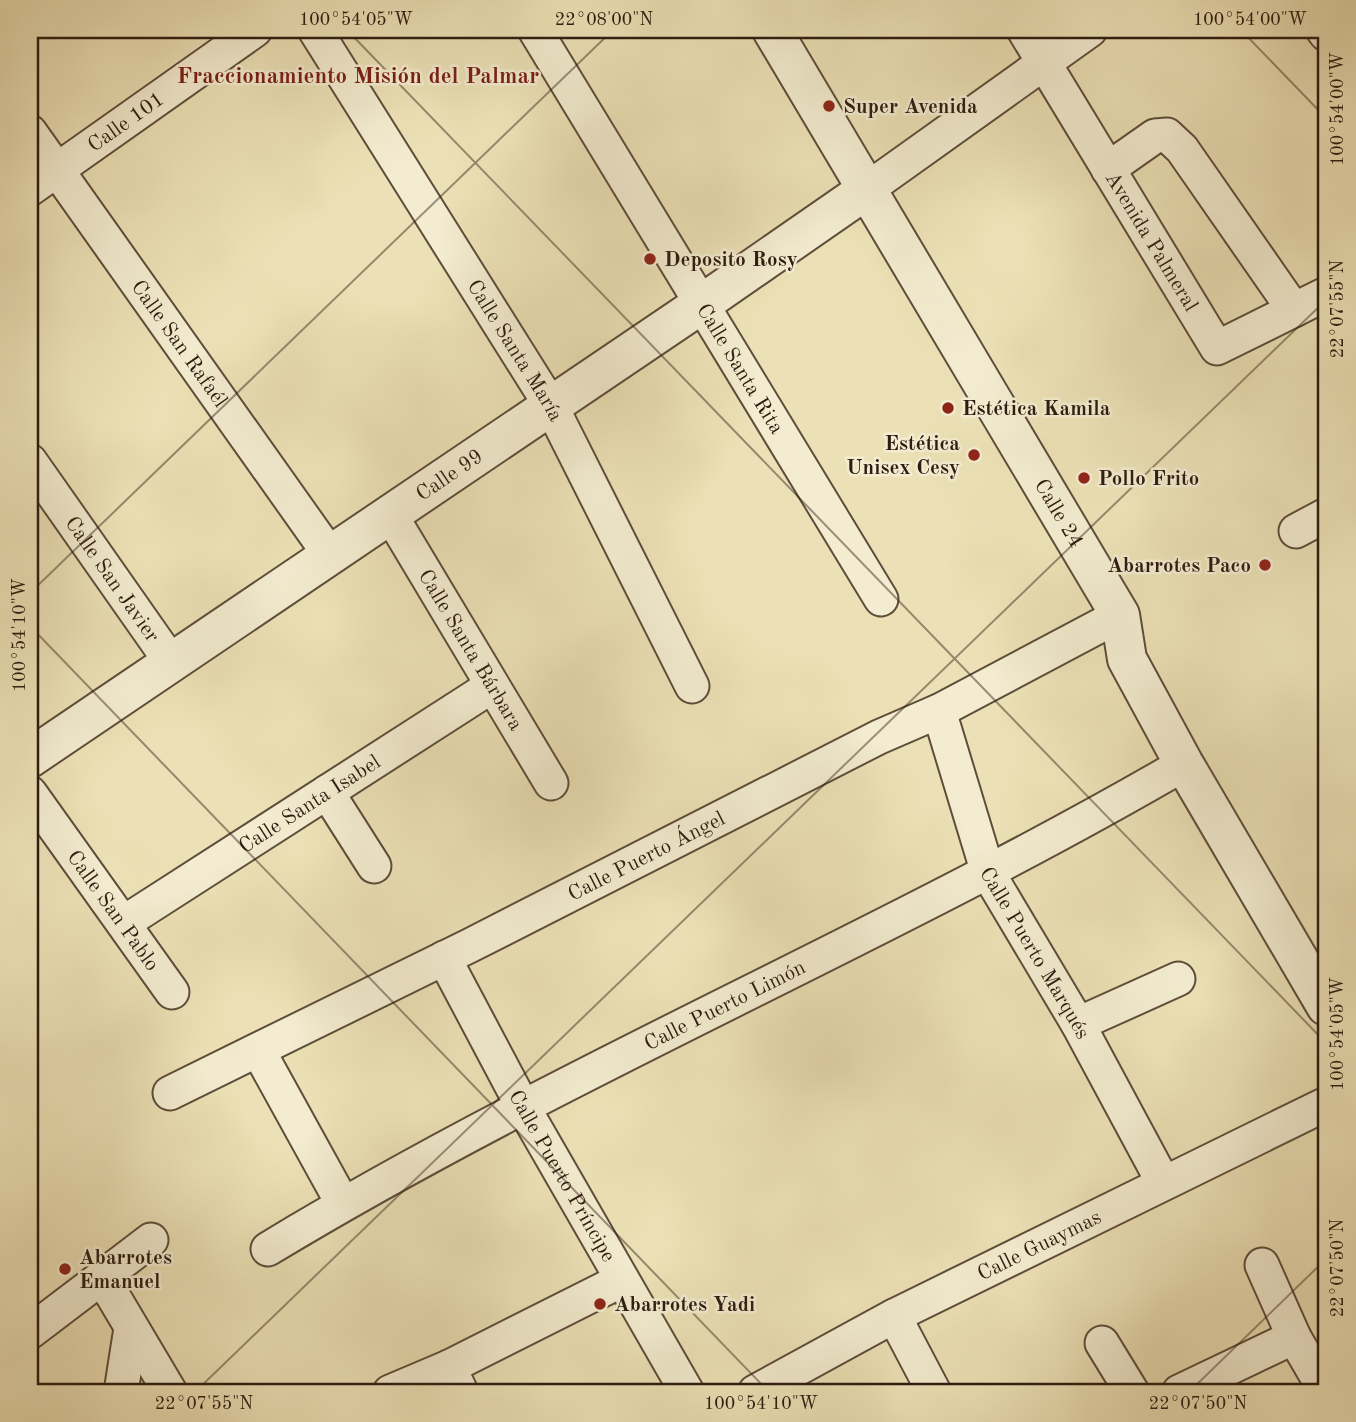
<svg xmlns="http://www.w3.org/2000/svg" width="1356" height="1422" font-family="'Old Standard TT',serif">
<rect width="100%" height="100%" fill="#ece1b6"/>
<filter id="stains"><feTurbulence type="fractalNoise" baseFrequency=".00286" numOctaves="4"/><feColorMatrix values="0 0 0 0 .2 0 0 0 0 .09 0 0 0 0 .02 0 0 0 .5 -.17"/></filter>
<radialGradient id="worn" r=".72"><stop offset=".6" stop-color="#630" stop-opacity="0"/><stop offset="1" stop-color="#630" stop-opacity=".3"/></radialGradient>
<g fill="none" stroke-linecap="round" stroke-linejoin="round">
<defs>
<g id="minor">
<path id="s1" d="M315,30L551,406L692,686"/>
<path id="s2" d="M535,30L881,599"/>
<path id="s3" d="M1024,30L1217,348L1326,294"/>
<path d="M1323,30L1326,34"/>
<path id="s4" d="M30,132L330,555"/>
<path d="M1108,169L1155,136L1167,135L1182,149L1294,310"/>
<path id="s5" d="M30,189L255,30"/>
<path d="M866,190L1090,30"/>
<path id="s6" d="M30,461L171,662"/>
<path id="s7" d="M390,514L551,783"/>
<path d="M1296,531L1326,515"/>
<path id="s8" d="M939,711L988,873L1078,1024L1163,1182"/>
<path d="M327,792L374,866"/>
<path id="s9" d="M30,793L172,992"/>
<path id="s10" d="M125,922L492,686"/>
<path id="s11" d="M444,958L523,1107L687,1392"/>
<path d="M1078,1024L1178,979"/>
<path d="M258,1050L343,1204"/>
<path id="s12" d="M170,1093L471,945L879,737L939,711L1120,615"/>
<path id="s13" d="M268,1249C564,1070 885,938 1184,764"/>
<path d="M1262,1265L1294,1337L1326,1392"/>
<path d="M103,1279L170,1392"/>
<path d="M894,1316L934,1392"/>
<path d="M30,1332L151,1240"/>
<path d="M1102,1343L1132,1392"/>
<path d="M449,1367L461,1392"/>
<path d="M121,1392L131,1328"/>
<path d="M390,1392L449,1367L622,1280"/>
<path id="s14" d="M755,1392L894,1316L1326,1104"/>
<path d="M1179,1392L1294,1337"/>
</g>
<g id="tertiary">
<path id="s15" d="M772,30L1120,615L1127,659L1184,764L1326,1006"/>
<path id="s16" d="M30,758L703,303L866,190"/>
</g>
</defs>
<use href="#minor" stroke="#5e4d3a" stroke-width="37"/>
<use href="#tertiary" stroke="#5e4d3a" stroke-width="42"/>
<use href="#minor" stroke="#f3ecd0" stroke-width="33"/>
<use href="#tertiary" stroke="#f3ecd0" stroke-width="38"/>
</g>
<path fill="none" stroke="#2e1c11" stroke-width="2" stroke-opacity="0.45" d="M347,30L1326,1043M1241,30L1326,118M30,593L613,30M30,626L769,1392M195,1392L1326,300M1189,1392L1326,1259"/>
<g fill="#8f2418" stroke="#f3ecd0" stroke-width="2.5">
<circle cx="829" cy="106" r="7"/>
<circle cx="650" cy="259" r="7"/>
<circle cx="948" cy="408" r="7"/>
<circle cx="974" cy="455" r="7"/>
<circle cx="1084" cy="478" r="7"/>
<circle cx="1265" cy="565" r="7"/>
<circle cx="65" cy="1269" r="7"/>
<circle cx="600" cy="1304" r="7"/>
</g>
<g text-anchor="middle" stroke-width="5" stroke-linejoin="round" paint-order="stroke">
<g font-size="21" font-weight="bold" fill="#2e1c11" stroke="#f3ecd0" text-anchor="start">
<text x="843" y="113">Super Avenida</text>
<text x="664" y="266">Deposito Rosy</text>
<text x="962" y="415">Estética Kamila</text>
<text x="960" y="450" text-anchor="end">Estética<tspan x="960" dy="24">Unisex Cesy</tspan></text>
<text x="1098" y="485">Pollo Frito</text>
<text x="1251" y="572" text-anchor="end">Abarrotes Paco</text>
<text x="79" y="1264">Abarrotes<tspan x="79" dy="24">Emanuel</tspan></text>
<text x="614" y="1311">Abarrotes Yadi</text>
</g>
<g font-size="21" fill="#2e1c11" stroke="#f3ecd0">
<text dy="7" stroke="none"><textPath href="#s5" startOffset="117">Calle 101</textPath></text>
<text dy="7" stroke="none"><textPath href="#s3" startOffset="247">Avenida Palmeral</textPath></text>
<text dy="7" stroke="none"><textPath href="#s4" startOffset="259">Calle San Rafaél</textPath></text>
<text dy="7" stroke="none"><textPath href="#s1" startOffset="378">Calle Santa María</textPath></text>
<text dy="7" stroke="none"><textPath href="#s2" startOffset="396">Calle Santa Rita</textPath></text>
<text dy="7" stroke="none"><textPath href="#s16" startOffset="506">Calle 99</textPath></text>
<text dy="7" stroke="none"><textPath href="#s15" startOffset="562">Calle 24</textPath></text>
<text dy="7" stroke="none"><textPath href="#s6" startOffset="144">Calle San Javier</textPath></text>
<text dy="7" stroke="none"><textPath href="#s7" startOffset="158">Calle Santa Bárbara</textPath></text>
<text dy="7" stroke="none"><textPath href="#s10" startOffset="219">Calle Santa Isabel</textPath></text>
<text dy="7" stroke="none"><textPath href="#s12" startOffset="532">Calle Puerto Ángel</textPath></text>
<text dy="7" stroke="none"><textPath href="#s9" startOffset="144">Calle San Pablo</textPath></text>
<text dy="7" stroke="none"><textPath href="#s8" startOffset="262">Calle Puerto Marqués</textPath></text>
<text dy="7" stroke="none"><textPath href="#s13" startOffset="518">Calle Puerto Limón</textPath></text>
<text dy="7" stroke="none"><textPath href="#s11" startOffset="248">Calle Puerto Príncipe</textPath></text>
<text dy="7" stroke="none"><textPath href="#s14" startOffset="320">Calle Guaymas</textPath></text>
</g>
<g font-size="23" font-weight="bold" fill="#7a1f14" stroke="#f3ecd0">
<text x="358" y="83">Fraccionamiento Misión del Palmar</text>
</g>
</g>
<rect width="1356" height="1422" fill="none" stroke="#ece1b6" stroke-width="77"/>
<rect x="38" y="38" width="1280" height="1346" fill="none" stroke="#2e1c11" stroke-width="2.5"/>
<g font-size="18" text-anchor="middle" fill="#2e1c11">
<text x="356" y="25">100°54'05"W</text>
<text x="604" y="25">22°08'00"N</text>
<text x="1250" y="25">100°54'00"W</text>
<text transform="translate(1337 109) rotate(-90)" y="6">100°54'00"W</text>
<text transform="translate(1337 309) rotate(-90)" y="6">22°07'55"N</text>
<text transform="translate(19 635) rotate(-90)" y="6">100°54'10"W</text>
<text transform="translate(1337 1034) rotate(-90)" y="6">100°54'05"W</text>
<text transform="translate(1337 1268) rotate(-90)" y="6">22°07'50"N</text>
<text x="204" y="1409">22°07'55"N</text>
<text x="761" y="1409">100°54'10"W</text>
<text x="1198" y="1409">22°07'50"N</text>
</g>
<rect width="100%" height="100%" filter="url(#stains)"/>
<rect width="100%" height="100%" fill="url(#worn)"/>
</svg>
